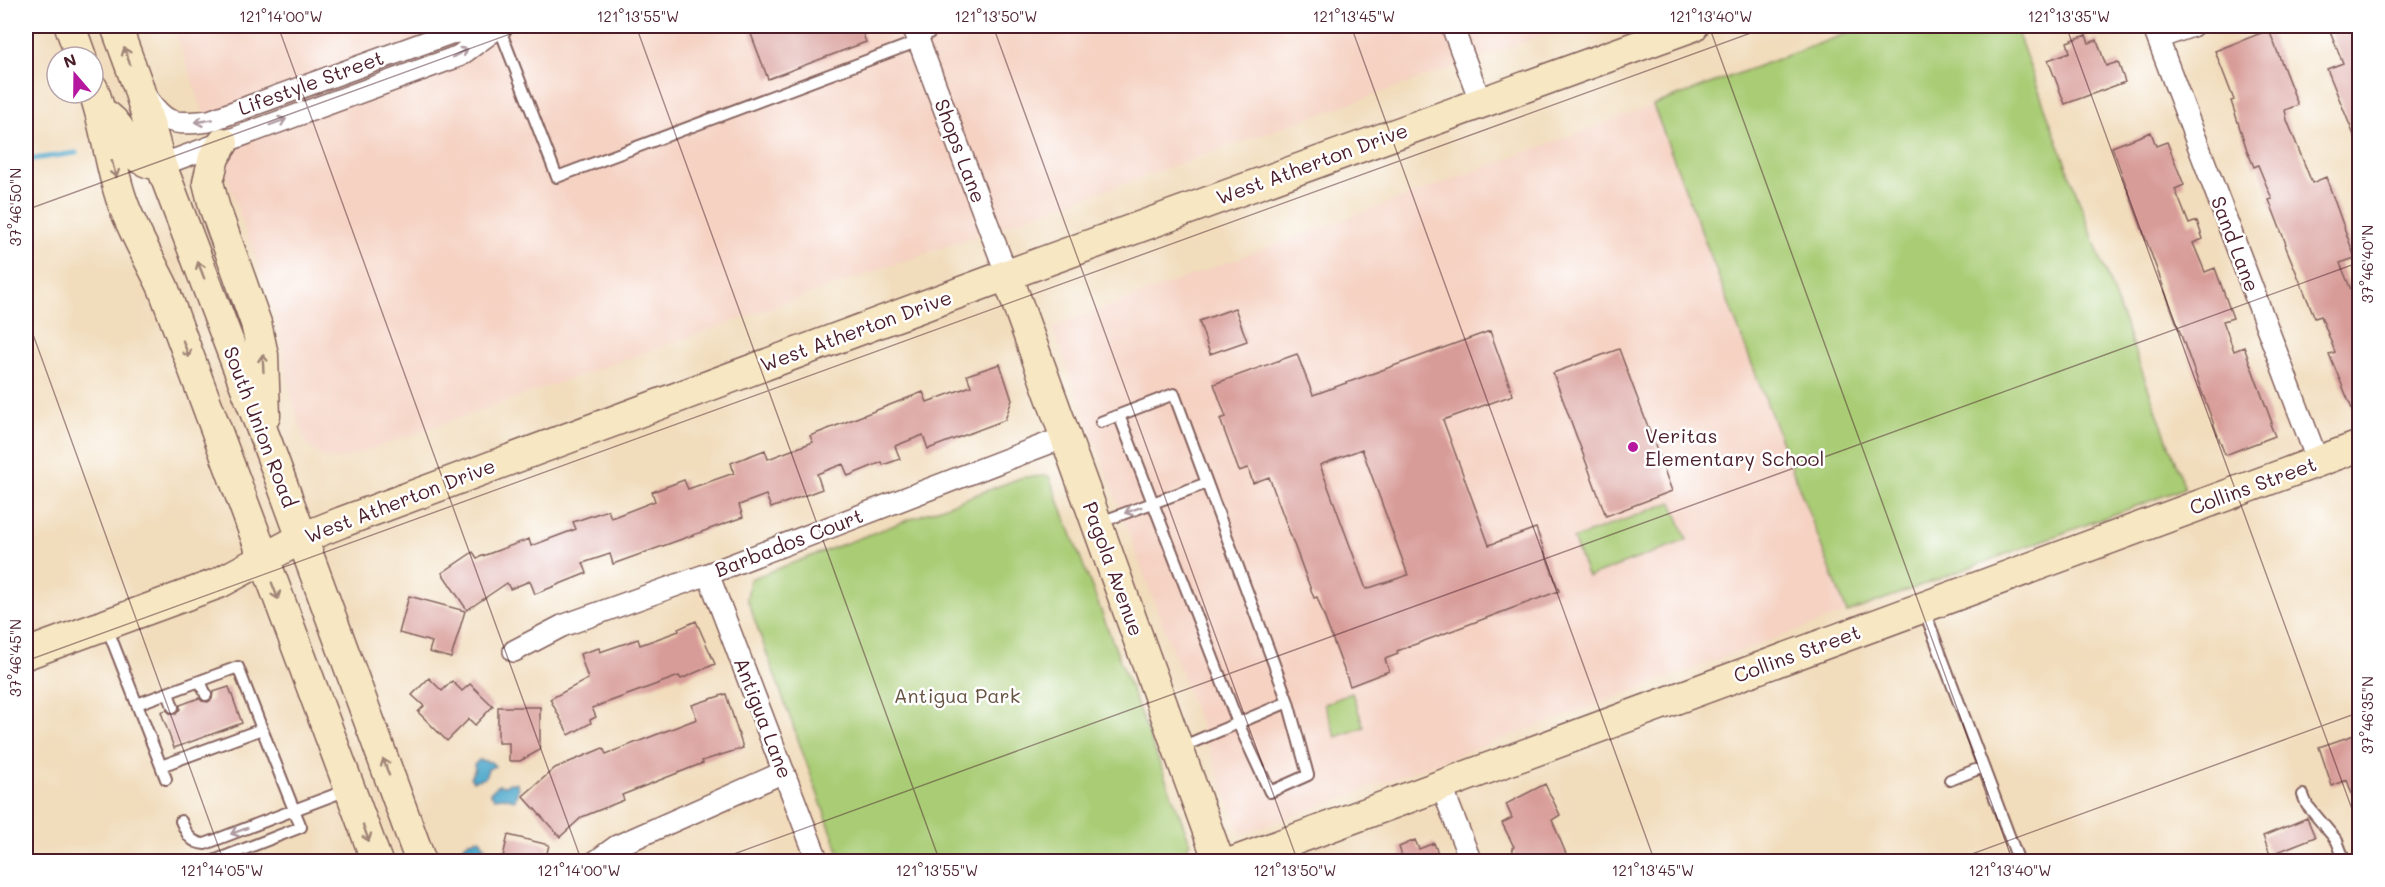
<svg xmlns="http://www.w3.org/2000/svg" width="2385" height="887" font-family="Mali,sans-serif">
<rect width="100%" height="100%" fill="#fff"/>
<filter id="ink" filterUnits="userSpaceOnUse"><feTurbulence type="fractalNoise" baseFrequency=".0167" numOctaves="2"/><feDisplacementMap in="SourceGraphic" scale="12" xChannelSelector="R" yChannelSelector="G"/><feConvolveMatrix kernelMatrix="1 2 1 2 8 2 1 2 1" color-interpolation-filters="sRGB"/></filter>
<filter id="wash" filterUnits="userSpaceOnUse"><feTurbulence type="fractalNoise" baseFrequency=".008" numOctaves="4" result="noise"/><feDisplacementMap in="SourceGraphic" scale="24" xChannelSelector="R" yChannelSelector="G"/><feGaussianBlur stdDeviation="1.35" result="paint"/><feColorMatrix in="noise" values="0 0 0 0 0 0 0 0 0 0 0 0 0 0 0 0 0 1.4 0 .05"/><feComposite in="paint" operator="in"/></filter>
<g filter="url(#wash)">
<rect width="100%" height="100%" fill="#f1dcbb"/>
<path fill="#f5d2c2" d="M173,26H1570L343,459L323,458L306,444L290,393L276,316Z
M1867,26H2015L2185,488L1241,835L1052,327Z"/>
<path fill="#a9cc74" stroke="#7a7650" stroke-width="1.5" d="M1867,26H2015L2185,488L1847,613L1653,105Z
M1049,476L1190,842L1181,861H842L747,599L750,579L1023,477Z
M1672,502L1687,540L1588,577L1573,539Z
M1352,693L1364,727L1336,737L1324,704Z"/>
<path fill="#4ea8cb" stroke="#4c647b" stroke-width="1.5" d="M479,760L491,762L495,766L488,769L485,778L473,781L470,777L475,769L474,765Z
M510,783H517L518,790L515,800L504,797L494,798L490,793L498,785L505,786Z
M480,839L485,847L480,860L474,861L463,846L469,841Z"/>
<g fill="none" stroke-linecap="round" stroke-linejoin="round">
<path stroke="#4ea8cb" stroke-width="5" d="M26,160L76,153"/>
</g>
<g id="blocks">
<path fill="#d89c98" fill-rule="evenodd" d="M748,26H860L866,42L768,79Z
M2328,26H2360V150L2327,69L2343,63Z
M2269,30L2298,105L2285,110L2287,120L2312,183L2326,177L2355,258L2340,263L2360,312V428L2329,354L2335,352L2321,316L2315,318L2285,245L2286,244L2269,200L2272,199L2258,165L2254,167L2247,150L2231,101L2234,100L2215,51Z
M2086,35L2089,43L2097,40L2106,66L2118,62L2125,82L2065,104L2048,60L2070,52L2067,42Z
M2151,132L2156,146L2167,142L2184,185L2175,189L2189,224L2197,221L2203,239L2193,243L2205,272L2215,268L2233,318L2223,321L2234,351L2244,347L2272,423L2270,424L2275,436L2225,455L2112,147Z
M1235,308L1247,341L1210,354L1199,321Z
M1490,331L1513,395L1443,420L1489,545L1536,528L1559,591L1397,651L1398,654L1385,659L1389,671L1350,686L1317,597L1314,598L1269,477L1253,483L1248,468L1239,471L1220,419L1226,417L1214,384L1297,354L1313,395ZM1362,449L1408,575L1366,589L1320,465Z
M1619,349L1672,491L1606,516L1553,373Z
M1000,364L1012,400L1005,420L928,449L923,435L895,446L900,459L883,465L882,462L848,476L843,464L817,474L822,489L771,508L766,495L739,505L743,517L613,564L610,554L583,563L587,573L535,594L530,581L510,589L507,583L467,610L442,573L473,552L477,558L529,539L531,546L576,529L573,522L608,510L611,518L655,501L652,492L684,480L688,489L734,473L731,463L765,450L768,459L813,442L810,436L923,392L927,402L971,386L967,375Z
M409,596L465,611L451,658L429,652L432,642L399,633Z
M696,621L715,664L681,679L679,676L592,708L596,717L590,720L591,723L569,735L550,699L588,679L580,654L599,648L600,652L638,639L640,645L679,631L678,629Z
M429,678L442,691L452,681L462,691L470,684L493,706L475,725L469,719L447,741L418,712L424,706L412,695Z
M229,687L242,723L174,748L161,712L166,710L171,714H176L180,709V705L199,698L202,701L208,702L212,699L213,692Z
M726,694L743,748L702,761L703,763L622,795L624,800L582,817L560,837L523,796L555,768L603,748L606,754L697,719L692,705Z
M498,707H540V750L520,761H509V743H498Z
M2354,735L2360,751L2358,811L2347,780L2332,786L2319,747Z
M1545,784L1560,815L1552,820L1569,861H1517L1512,848L1514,847L1502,823L1512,818L1506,804Z
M2307,818L2315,837L2270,855L2263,836Z
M508,835L549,845L545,861H502Z
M1415,840L1419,849L1434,843L1441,861H1391L1402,856L1399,847Z"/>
</g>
</g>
<g filter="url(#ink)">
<use href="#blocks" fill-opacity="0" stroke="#84615d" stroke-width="1.5"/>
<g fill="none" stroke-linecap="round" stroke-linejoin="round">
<defs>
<path id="lane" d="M499,27L557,177L919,41L938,26
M1119,415L1238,723L1270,792L1308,775L1288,702L1179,748
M1101,422L1174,394L1288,702
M1098,523L1207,483
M1924,610L2019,862
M106,625L161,766L262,729L294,810L347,790
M200,681L206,695
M168,693L173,707
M137,704L238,667L262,729
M161,766L166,779
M1950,780L1983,767
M2303,795L2307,805L2337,841L2345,862
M181,821C187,834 190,843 205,844L294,810L301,827L211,862"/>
<path id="street" d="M913,26L1007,275
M1452,26L1481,103
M2153,26L2318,462
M2158,38L2192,26
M145,95C165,125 174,125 209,121L451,33L503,26
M161,165L459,56L496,29
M708,574L818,862
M514,651L562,626L708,574L1065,437
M1441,785L1471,862
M595,862L617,846L784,772"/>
<path id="secondary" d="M70,26L81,57
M116,26L138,86L161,165L267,443L421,862
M93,89C106,124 109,162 121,198C131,228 149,258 163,287L377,862
M107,116C131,134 122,161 161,165
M223,143L214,157L208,182L214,206L256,323L263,355L265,416
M1007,275L1219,862
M26,654L219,583L302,538L342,522L1007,275L1693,26
M1234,862L2360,446"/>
</defs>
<use href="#lane" stroke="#84615d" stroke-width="14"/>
<use href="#street" stroke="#84615d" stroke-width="24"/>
<use href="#secondary" stroke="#84615d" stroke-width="33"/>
<use href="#lane" stroke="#fff" stroke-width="10"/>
<use href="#street" stroke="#fff" stroke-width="21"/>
<use href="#secondary" stroke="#f7e8c3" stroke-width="30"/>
</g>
<defs><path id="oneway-shaft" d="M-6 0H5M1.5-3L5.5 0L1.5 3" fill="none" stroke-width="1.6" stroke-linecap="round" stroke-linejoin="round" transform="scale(1.5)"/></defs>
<g stroke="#ae9aa0">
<use href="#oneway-shaft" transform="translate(460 53) rotate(-29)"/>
<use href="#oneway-shaft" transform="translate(204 121) rotate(170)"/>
<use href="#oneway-shaft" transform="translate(278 122) rotate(-20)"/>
<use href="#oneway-shaft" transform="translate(1133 510) rotate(160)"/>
<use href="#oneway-shaft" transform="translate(239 831) rotate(159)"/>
</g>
<g stroke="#a08477">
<use href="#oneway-shaft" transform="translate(127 56) rotate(-110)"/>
<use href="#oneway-shaft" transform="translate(114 169) rotate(75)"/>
<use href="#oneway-shaft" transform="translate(201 270) rotate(-111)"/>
<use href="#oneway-shaft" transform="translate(186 349) rotate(70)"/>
<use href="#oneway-shaft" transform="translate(263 363) rotate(-93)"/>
<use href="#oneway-shaft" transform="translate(275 591) rotate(69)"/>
<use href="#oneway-shaft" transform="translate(386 767) rotate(-110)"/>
<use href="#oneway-shaft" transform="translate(366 833) rotate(70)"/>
</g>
</g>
<path fill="none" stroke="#4a1f2b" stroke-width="1.5" stroke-opacity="0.45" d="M278,26L582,862M636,26L940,862M993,26L1298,862M1351,26L1655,862M1709,26L2013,862M2066,26L2360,831M26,210L532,26M26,315L224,862M26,661L1770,26M712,862L2360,262M1950,862L2360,712"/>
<circle fill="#b5179e" stroke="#fff" stroke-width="2" cx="1633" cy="447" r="6"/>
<g text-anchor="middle" stroke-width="5" stroke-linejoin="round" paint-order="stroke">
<g font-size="20" fill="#4a1f2b" stroke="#fff">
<text transform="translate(311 83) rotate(-20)" y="7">Lifestyle Street</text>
<text transform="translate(960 151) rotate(69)" y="7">Shops Lane</text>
<text transform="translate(1312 164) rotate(-20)" y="7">West Atherton Drive</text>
<text transform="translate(2235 244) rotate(69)" y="7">Sand Lane</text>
<text transform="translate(856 331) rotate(-20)" y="7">West Atherton Drive</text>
<text transform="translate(260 427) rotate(69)" y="7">South Union Road</text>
<text transform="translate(2253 486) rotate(-20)" y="7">Collins Street</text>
<text transform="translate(400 501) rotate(-21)" y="7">West Atherton Drive</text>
<text transform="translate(789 543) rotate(-21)" y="7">Barbados Court</text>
<text transform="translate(1113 569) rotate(70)" y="7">Pagola Avenue</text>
<text transform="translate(1797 654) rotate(-20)" y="7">Collins Street</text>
<text transform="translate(763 718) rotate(69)" y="7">Antigua Lane</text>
</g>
<g font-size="20" fill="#4a1f2b" stroke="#fff" text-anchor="start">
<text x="1645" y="443">Veritas<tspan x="1645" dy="23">Elementary School</tspan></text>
</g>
<g font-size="20" fill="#665341" stroke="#fff">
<text x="957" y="703">Antigua Park</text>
</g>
</g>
<rect width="2385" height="887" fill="none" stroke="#fff" stroke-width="66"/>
<g transform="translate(75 75) rotate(340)"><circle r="28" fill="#ffffff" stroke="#b7a5aa" stroke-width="1.5"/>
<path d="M0-4.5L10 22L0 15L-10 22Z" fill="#b5179e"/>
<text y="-9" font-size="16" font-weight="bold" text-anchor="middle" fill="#4a1f2b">N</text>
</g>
<rect x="33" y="33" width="2319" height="821" fill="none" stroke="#4a1f2b" stroke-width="2"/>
<g font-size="15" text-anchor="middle" fill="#4a1f2b">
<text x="281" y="22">121°14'00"W</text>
<text x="638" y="22">121°13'55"W</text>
<text x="996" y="22">121°13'50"W</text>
<text x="1354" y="22">121°13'45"W</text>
<text x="1711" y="22">121°13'40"W</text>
<text x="2069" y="22">121°13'35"W</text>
<text transform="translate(16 207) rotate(-90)" y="5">37°46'50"N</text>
<text transform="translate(2368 264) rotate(-90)" y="5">37°46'40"N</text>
<text transform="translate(16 658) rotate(-90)" y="5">37°46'45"N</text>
<text transform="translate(2368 715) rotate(-90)" y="5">37°46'35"N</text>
<text x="222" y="876">121°14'05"W</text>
<text x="579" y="876">121°14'00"W</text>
<text x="937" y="876">121°13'55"W</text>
<text x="1295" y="876">121°13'50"W</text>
<text x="1653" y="876">121°13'45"W</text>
<text x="2010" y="876">121°13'40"W</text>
</g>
</svg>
